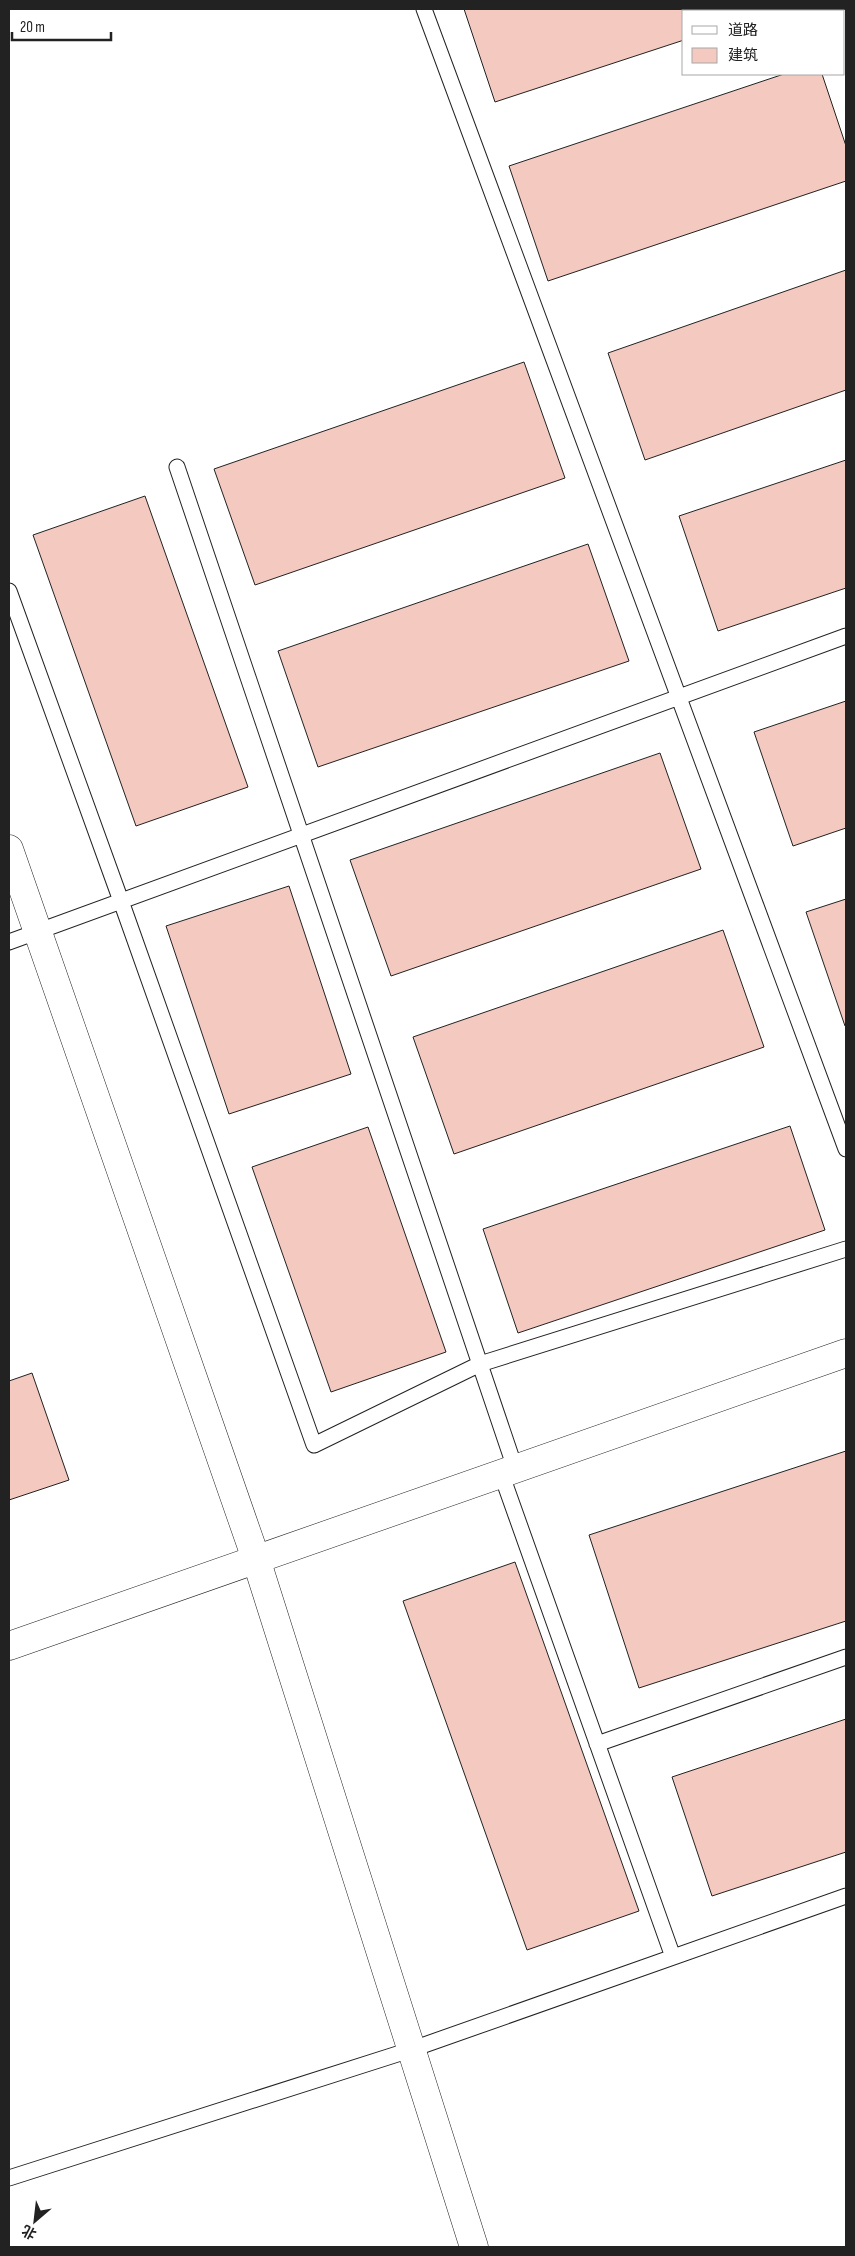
<svg xmlns="http://www.w3.org/2000/svg" width="855" height="2256" font-family="'Sofia Sans Condensed','Noto Sans SC',sans-serif">
<rect width="100%" height="100%" fill="#fff"/>
<path fill="#f3c9c0" stroke="#222" d="M464,9H736L737,11H684V40L495,102Z
M784,74H822L846,146V181L548,281L509,166Z
M846,270V390L645,460L608,353Z
M524,362L565,478L255,585L214,469Z
M846,460V588L718,631L679,516Z
M145,496L248,787L136,826L33,535Z
M588,544L629,661L318,767L278,651Z
M846,701V828L793,846L754,732Z
M660,753L701,869L391,976L350,860Z
M289,886L351,1074L229,1114L166,926Z
M846,899V1026H845L806,912Z
M723,930L764,1047L454,1154L413,1037Z
M790,1126L825,1230L518,1333L483,1229Z
M368,1127L446,1352L331,1392L252,1167Z
M32,1373L69,1480L9,1500V1381Z
M846,1451V1621L639,1688L589,1535Z
M515,1562L639,1911L527,1950L403,1601Z
M846,1719V1852L712,1896L672,1777Z"/>
<g fill="none" stroke-linecap="round" stroke-linejoin="round">
<defs>
<path id="service" d="M424,9L846,1149
M177,467L515,1468
M9,591L121,901L314,1445L480,1364L846,1249
M9,942L846,636
M501,1473L673,1957
M597,1744L846,1657
M9,2178L410,2050L846,1896"/>
<path id="minor" d="M9,1646L846,1353"/>
<path id="tertiary" d="M9,849L256,1559L474,2247"/>
</defs>
<use href="#service" stroke="#222" stroke-width="17"/>
<use href="#minor" stroke="#222" stroke-width="29"/>
<use href="#tertiary" stroke="#222" stroke-width="29"/>
<use href="#service" stroke="#fff" stroke-width="15"/>
<use href="#minor" stroke="#fff" stroke-width="28"/>
<use href="#tertiary" stroke="#fff" stroke-width="28"/>
</g>
<rect width="855" height="2256" fill="none" stroke="#222222" stroke-width="20"/>
<rect x="682" y="10" width="162" height="65" fill="#ffffff" stroke="#a7a7a7"/>
<rect x="692" y="26" width="25" height="8" fill="#ffffff" stroke="#a7a7a7"/>
<text x="728" y="35" font-size="15" fill="#222222">道路</text>
<rect x="692" y="48" width="25" height="15" fill="#f3c9c0" stroke="#a7a7a7"/>
<text x="728" y="60" font-size="15" fill="#222222">建筑</text>
<g transform="translate(35 2221) rotate(208)" stroke="#ffffff" stroke-width="4" paint-order="stroke">
<path d="M0-4L9 19L0 12L-9 19Z" fill="#222222"/>
<text y="-8" font-size="14" font-weight="bold" text-anchor="middle" fill="#222222">北</text>
</g>
<path d="M12 32v8h99v-8" fill="none" stroke="#222222" stroke-width="2.5"/>
<text x="20" y="32" font-size="15" fill="#222222" stroke="#ffffff" stroke-width="4" paint-order="stroke">20 m</text>
</svg>
